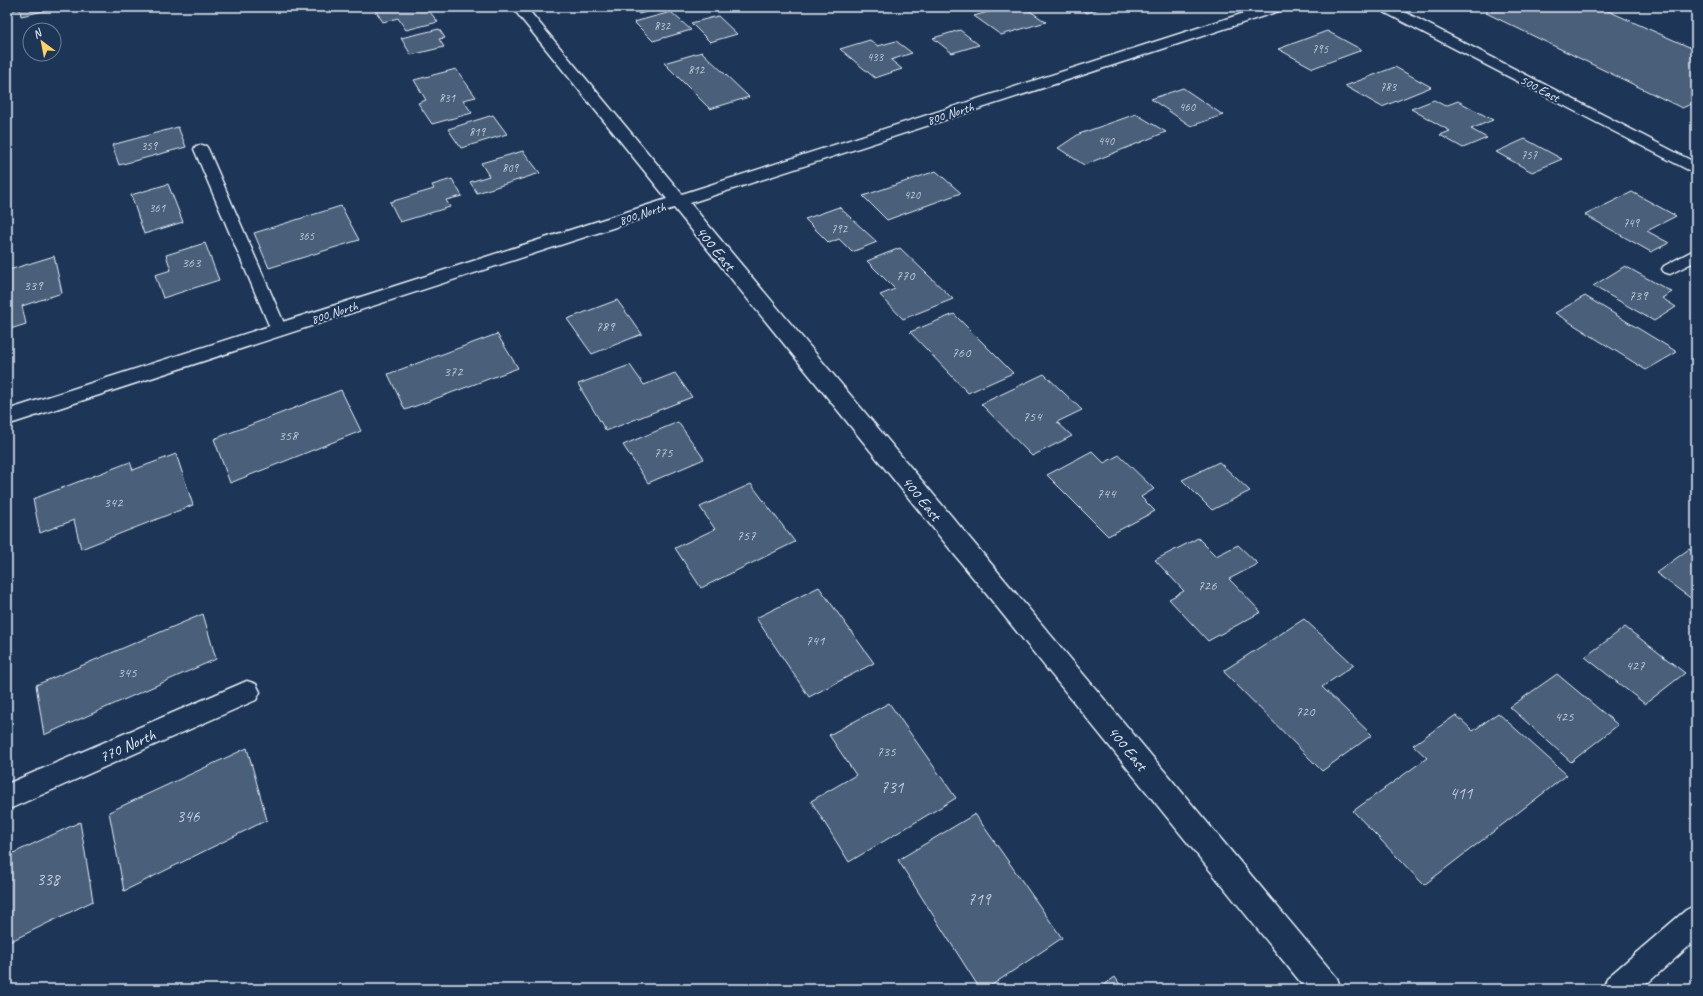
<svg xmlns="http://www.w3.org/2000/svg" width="1703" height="996" font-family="Caveat,sans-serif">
<rect width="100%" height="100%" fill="#1d3557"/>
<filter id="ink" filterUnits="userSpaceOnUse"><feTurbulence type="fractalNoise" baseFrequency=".025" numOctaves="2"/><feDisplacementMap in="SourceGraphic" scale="8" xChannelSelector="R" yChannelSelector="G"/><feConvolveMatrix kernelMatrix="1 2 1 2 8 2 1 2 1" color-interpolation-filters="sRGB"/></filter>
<g filter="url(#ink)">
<path fill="#495e7a" stroke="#e8f1f8" d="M7,7H62L21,16L20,9L7,11Z
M388,7H426L438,22L406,30L398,18L383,22L375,10Z
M614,7H665L639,14L632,7L618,11Z
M1005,7H1024L1046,22L1001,35L974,16Z
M1078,7H1104L1087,13Z
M1494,7H1599L1696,50V102L1682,108L1486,13Z
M671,12L691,30L653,41L634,22Z
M718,16L737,34L710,42L691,23Z
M439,29L445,38L439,39L444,47L411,55L401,38Z
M960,30L979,45L952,53L933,38Z
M1327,31L1362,50L1313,68L1278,49Z
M870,40L878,46L896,41L912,53L891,60L902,69L875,78L840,49Z
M702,52L749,97L710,109L664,63Z
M1395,67L1431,87L1382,107L1345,86Z
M456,69L476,97L463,100L472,113L432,124L418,103L426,100L414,80Z
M1183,88L1223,115L1191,126L1151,99Z
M1434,100L1445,106L1458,101L1493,120L1471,129L1487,138L1463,148L1440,135L1450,131L1411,109Z
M1136,114L1166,132L1084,165L1058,148L1079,134Z
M493,115L507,134L461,148L448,129Z
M178,127L186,147L119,165L112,145Z
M1525,139L1562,159L1532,172L1496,152Z
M523,151L540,173L477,193L470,182L489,176L481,163Z
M936,171L961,193L887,220L863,196Z
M452,179L462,196L446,200L450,207L400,222L390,202L434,189L432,185Z
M168,184L183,222L144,234L131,195Z
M1632,192L1676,216L1647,231L1669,243L1651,252L1585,215Z
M341,206L359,240L269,268L254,233Z
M839,207L877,242L852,252L839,239L829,243L805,219Z
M205,243L219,280L163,298L155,275L171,270L166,255Z
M900,248L953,299L903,319L880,295L895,289L867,261Z
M54,256L62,293L22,306L26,324L7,330L9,270Z
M1625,266L1672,292L1662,298L1676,307L1654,321L1593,286Z
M1585,296L1677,352L1646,370L1555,313Z
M617,300L642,334L592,354L567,319Z
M954,314L1013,373L968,393L910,332Z
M497,334L518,368L405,410L388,374Z
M630,365L644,385L675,373L692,397L606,431L578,384Z
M1044,374L1082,410L1057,422L1072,436L1032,456L981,404Z
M341,390L361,431L230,483L214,439Z
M678,422L704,459L648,483L623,445Z
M1092,451L1104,463L1119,455L1154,489L1141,497L1155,511L1108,536L1047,475Z
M176,454L193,505L81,549L74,520L40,533L33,499L130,462L133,470Z
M1219,462L1250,491L1212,510L1182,480Z
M751,484L795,542L701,588L675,548L715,529L700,507Z
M1198,538L1216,556L1238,545L1258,564L1229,579L1261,612L1208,641L1169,599L1184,591L1155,560Z
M1689,549L1696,554V602L1656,573Z
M819,587L874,663L809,697L756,618Z
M203,614L216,659L44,735L36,685Z
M1304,619L1354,665L1322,687L1372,735L1322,771L1223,671Z
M1625,627L1685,673L1645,704L1585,657Z
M1557,674L1618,725L1571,762L1510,707Z
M889,703L956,798L849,862L811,801L856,775L829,735Z
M1498,713L1567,775L1424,885L1353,811L1427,758L1413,745L1456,715L1473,731Z
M247,748L267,820L124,891L109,812Z
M975,814L1062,938L986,989H980L898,860Z
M80,822L93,901L7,943V856Z
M1115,977L1123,989H1098Z"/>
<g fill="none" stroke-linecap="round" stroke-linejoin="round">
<defs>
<path id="lane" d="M201,145L206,146L208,149L287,330L285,334L279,335L273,334L271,330L194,149L196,146Z
M1696,249V261L1670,274L1664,272L1662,269L1664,266Z"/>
<path id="street" d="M512,7H526L682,194L1263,7H1284L1282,10L690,203L1337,978L1341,989H1306L674,208L7,425V410L667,199Z
M1378,7H1395L1696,163V174L1380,10Z
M247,681L256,684L260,692L256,700L7,810V784Z"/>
<path id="secondary" d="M1696,905V940L1641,989H1603L1607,978L1686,910Z"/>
</defs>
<use href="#lane" stroke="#e8f1f8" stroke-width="3"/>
<use href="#street" stroke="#e8f1f8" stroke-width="3"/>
<use href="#secondary" stroke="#e8f1f8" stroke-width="3"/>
<use href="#lane" fill="#1d3557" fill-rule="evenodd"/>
<use href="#street" fill="#1d3557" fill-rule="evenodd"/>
<use href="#secondary" fill="#1d3557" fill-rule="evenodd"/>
</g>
</g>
<g text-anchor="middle" stroke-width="4" stroke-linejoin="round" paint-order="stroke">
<g font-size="12" fill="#c0ccd8">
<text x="662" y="30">832</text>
<text x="1320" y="53">795</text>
<text x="875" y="61">433</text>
<text x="696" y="74">812</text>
<text x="1388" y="91">783</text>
<text x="447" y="102">831</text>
<text x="1187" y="111">460</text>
<text x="477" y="136">819</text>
<text x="1106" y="145">440</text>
<text x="149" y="150">359</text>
<text x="1529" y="159">757</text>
<text x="510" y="172">809</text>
<text x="912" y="199">420</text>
<text x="157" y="212">361</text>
<text x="1631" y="227">749</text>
<text x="839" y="233">792</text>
<text x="306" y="240">365</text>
</g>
<g font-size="13" fill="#e8f1f8" stroke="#1d3557">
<text transform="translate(1540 88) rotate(28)" y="5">500 East</text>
<text transform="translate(950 113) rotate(-18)" y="5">800 North</text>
<text transform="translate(642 213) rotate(-18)" y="5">800 North</text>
<text transform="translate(334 312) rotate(-18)" y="5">800 North</text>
</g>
<g font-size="14" fill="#c0ccd8">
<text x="191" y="267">363</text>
<text x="905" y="280">770</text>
<text x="33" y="290">339</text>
<text x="1638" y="300">739</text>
<text x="605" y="331">789</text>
<text x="961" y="357">760</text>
<text x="453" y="376">372</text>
<text x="1032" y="421">754</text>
<text x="288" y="440">358</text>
<text x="663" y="457">775</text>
<text x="1106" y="498">744</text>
<text x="113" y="507">342</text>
<text x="746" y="540">757</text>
<text x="1207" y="590">726</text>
<text x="815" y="645">741</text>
<text x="1635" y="670">427</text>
<text x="127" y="677">345</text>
<text x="1305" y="716">720</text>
<text x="1564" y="721">425</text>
<text x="886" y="756">735</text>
</g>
<g font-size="16" fill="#e8f1f8" stroke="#1d3557">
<text transform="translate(716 248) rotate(51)" y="6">400 East</text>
<text transform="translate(922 498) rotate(51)" y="6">400 East</text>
<text transform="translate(127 745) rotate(-24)" y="6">770 North</text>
<text transform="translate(1128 748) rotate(51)" y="6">400 East</text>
</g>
<g font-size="17" fill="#c0ccd8">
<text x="892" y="793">731</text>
<text x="1461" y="799">411</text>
<text x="188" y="822">346</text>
<text x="48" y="885">338</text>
<text x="979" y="905">719</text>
</g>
</g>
<rect width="1703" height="996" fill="none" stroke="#1d3557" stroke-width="24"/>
<rect x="12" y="12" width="1679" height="972" fill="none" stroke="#e8f1f8" stroke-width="1.5" filter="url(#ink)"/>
<g transform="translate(42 42) rotate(328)"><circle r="19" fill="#1d3557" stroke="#6e8097"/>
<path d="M0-3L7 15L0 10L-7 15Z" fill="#ffd166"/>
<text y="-6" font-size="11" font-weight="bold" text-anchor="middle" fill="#e8f1f8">N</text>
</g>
</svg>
